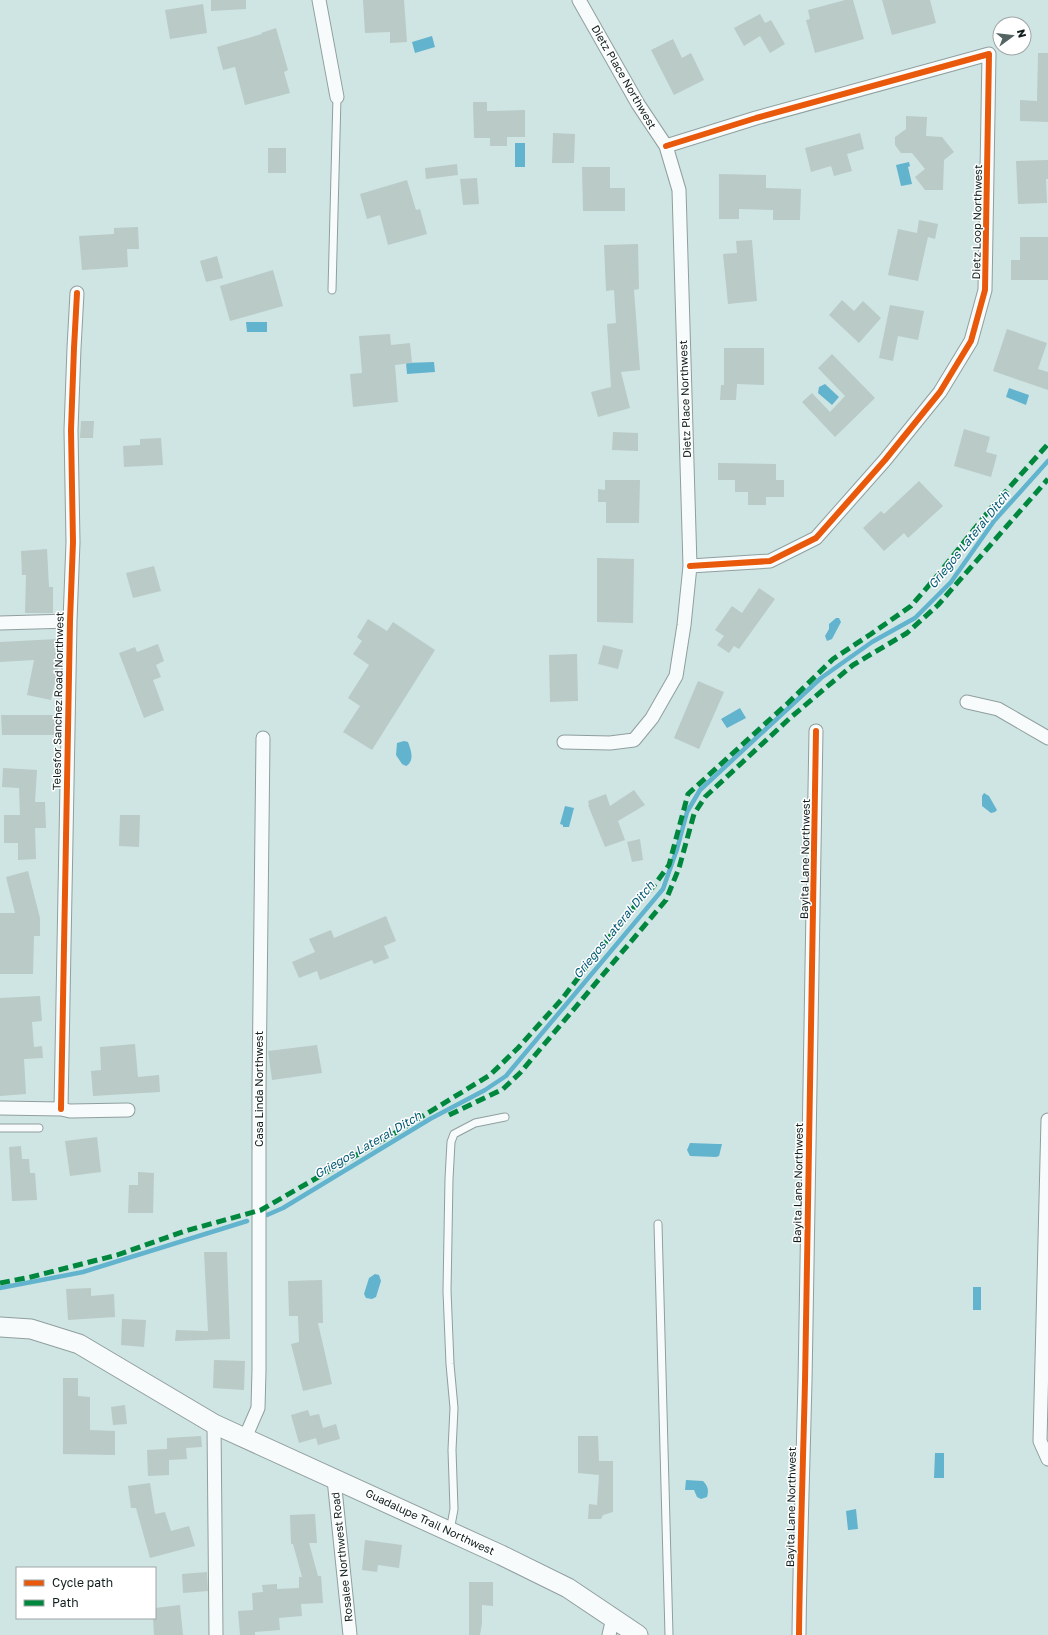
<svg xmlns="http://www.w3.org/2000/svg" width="1048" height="1635" font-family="'Golos Text',sans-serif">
<rect width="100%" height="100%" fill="#cfe5e3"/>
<path fill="#62b3cd" d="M432,36L435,47L415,53L412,42Z
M515,143H525V167H515Z
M909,162L910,166L908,167L912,184L901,186L896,165Z
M246,322H267V332H247Z
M434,362L435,372L407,374L406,363Z
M825,384L839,397L832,405L818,393L819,387Z
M1009,388L1029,395L1026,405L1006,397Z
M836,618H839L841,622L832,639L827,641L825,636L829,629V624Z
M740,708L746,718L727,728L721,719Z
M404,741L408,742C411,750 415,761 406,766L402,764L396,755L397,743Z
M984,793L989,796L997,810L995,812L991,813L982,806V796Z
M565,806L574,808L569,827H563V825L560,824Z
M690,1143L718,1144H722L719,1156L716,1157L690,1156L687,1150Z
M375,1274L379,1275L381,1281L376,1297L372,1299L366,1298L364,1294L369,1278Z
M973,1287H981V1310H973Z
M935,1453H944V1478H934Z
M686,1480L703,1481C708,1486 709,1490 707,1497L701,1499L697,1497L694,1490H685Z
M856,1509L858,1529L848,1530L846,1511Z"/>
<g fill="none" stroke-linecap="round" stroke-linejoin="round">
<path stroke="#62b3cd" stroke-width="4.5" d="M267,1215L283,1208L430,1119L485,1090L506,1076L663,889L677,849L687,812L700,790L821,678L872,642L915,618L951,582L994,521L1048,461
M0,1288L83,1272L247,1221"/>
</g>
<path fill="#bacac6" d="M211,0H246V9L211,11Z
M363,0H404L407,42L390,43V32L365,33Z
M845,0H853L864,39L815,53L806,20L810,19L808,10Z
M882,0H930L936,23L892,35Z
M203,4L207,33L170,39L165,10Z
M760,14L765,23L771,20L785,44L770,53L760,36L744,46L734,28Z
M276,28L288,70L284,72L290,93L245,105L235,67L223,70L217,47L262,34L261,33Z
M673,39L682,58L691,53L704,80L674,95L651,50Z
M1038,53H1048V122L1020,121V100L1037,101Z
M473,102H487V111L525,110V137H507V146H490V138H474Z
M906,116L927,117L926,136L942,137L954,152L944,160L943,190H925L915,177L925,169L912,153H901L895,145V137L906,129Z
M553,133L575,134L574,163H552Z
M860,133L864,149L847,154L852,171L834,176L831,166L811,172L805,148Z
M268,148H286V173H268Z
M1048,160V179H1046L1047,203L1018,204L1016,161Z
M457,164L458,175L426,179L425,168Z
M582,167H610V188H625V211H583Z
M719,174L766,175V188L801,189L800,220H773V210L739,209V219H719Z
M477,178L479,204L463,205L460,179Z
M407,180L416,210L420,209L427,234L388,245L380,215L367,219L360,194Z
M919,220L938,224L935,239L928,237L918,281L888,275L898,229L917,233Z
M138,227L139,249H127L128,267L82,270L79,236L114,234V228Z
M1020,237H1048V280H1011V260H1020Z
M752,240L757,301L728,304L723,254L737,253L736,241Z
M638,244L639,289L634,290L640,370L621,372L630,408L598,417L591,392L611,387L607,324L616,323L614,290L606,291L604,245Z
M217,256L223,278L206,282L200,261Z
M273,270L283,306L230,321L220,286Z
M842,300L854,311L863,301L881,318L859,343L829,315Z
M890,305L924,311L918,340L898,336L893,361L879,358Z
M1007,329L1047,343L1038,369L1048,372V390L993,371Z
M390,334L391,345L410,343L412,363L395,365L398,402L353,407L350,374L362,373L359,336Z
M724,348H764V385L737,384L736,400H720L721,385H724Z
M832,354L875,398L835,437L802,402L812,393L830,412L845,396L818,368Z
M81,421H94L93,438H80Z
M964,429L990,437L986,452L997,455L991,477L954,466Z
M613,432L638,433V451L612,450Z
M161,438L163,465L124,467L123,446L140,445V439Z
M718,463L776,464V480H784V497H766V505H748V492H735V480H718Z
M605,480H640L639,523H606V502H598V489L605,490Z
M919,481L943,506L908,538L904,533L884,551L863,528L881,511L884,514Z
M47,549L49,587H53V613H25L26,575H22L21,551Z
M597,558L634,559L633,623L597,622Z
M154,566L161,591L133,598L126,573Z
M759,588L775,599L739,649L734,646L729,653L717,645L724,636L715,630L732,606L742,613Z
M368,619L387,631L393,622L435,650L372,750L343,732L360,706L348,698L369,665L353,654L362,641L357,637Z
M57,639L59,664L51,700L27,695L34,660L0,662V642Z
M158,644L164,661L156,665L161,677L153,680L164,710L144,718L119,653L135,647L137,652Z
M603,645L623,650L618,669L598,664Z
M577,654L578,701L550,702L549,655Z
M698,681L724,692L699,749L674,738Z
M1,715H56V735H2Z
M3,768L37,770L35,802H45L46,828H35L36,859L18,860V843H4V815H20L19,788L2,787Z
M634,790L645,805L618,821L625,840L605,847L588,805H589L588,801L606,794L610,806Z
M120,815H140L139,847L119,846Z
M640,839L643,860L632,862L627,842Z
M28,871L40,918V936H34L33,974H0V913H15L6,877Z
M386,916L396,941L384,946L389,958L374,964L372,960L320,980L317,971L299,978L292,962L315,952L309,939L331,930L334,938Z
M40,996L42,1021L32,1022L34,1047L42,1046L43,1058L24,1059L26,1094L0,1096V998Z
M135,1044L138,1077L159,1075L160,1092L93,1096L91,1071L101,1070L100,1047Z
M317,1045L322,1073L272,1080L268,1051Z
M97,1137L101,1172L70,1176L65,1141Z
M21,1146L22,1159H29L30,1173H35L37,1200L12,1201L9,1147Z
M138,1172L154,1173L153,1213H128L129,1185H138Z
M204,1252H227L230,1339L175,1341L176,1330L208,1331Z
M322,1280L323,1323H318L332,1384L303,1391L291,1344L299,1342L298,1316H289L288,1281Z
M91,1288V1296L114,1294L115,1317L68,1320L66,1289Z
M122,1319L146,1320L144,1347L121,1345Z
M214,1360L245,1361L244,1390L213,1388Z
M63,1378H78V1396L90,1397V1430L115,1431V1455L63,1454Z
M125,1405L127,1424L113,1425L111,1407Z
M308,1410L310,1416L319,1414L323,1428L336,1424L340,1439L318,1445L316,1438L299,1443L291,1415Z
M201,1436L202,1447L186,1448L187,1459L169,1460V1475L148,1476L147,1450L167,1449V1438Z
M578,1436H598L599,1461H613V1512L603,1515L601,1519H588L589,1504L597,1505L599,1475L578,1473Z
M150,1483L155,1514L165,1512L171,1531L189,1526L195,1546L150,1558L136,1508H131L128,1486Z
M315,1514L317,1543H309L318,1576H321L323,1603L301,1604L302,1616L279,1618L280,1630L255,1632V1635H240L238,1611L253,1610L252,1593L263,1592L262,1585L277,1584V1589L299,1588V1577H302L293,1544H291L290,1515Z
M365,1540L402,1545L399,1568L378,1565L377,1572L362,1570Z
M207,1572L208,1591L183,1593L182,1574Z
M469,1582H493V1606L482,1605V1623L480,1635H469Z
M180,1605L183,1635H154L153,1618H155V1608Z"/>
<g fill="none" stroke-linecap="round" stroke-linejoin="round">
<defs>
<path id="lane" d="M332,290L337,97
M0,1128H39
M658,1224L669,1635
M450,1531L454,1509L452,1450L454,1408L450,1364L447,1291L449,1179L451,1142L454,1134L475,1123L505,1117"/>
<path id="street" d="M319,0L337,97
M666,146L756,118L989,54L985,290L971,341L940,392L885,460L816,538L770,561L690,566
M0,623L70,621
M967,702L998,709L1048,738
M564,742L610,743L634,740L652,718L676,676L684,625L690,566L679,190L666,146L638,104L579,0
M0,1108L61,1109L70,1111L128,1110
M61,1109L70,621L73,542L71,430L74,348L77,293
M1048,1120L1040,1441L1048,1459
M214,1424L216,1635
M245,1438L258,1408L259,1370V1089L263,738
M334,1479L350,1635
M609,1635L613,1618
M799,1635C800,1550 803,1465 805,1381C809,1164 814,947 816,731"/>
<path id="secondary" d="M0,1327L31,1329L79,1344L214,1424L501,1555L568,1588L638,1635"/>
</defs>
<use href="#lane" stroke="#8f9f9e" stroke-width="9"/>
<use href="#street" stroke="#8f9f9e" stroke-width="15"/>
<use href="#secondary" stroke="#8f9f9e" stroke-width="21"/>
<use href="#lane" stroke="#f8fbfb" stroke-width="7"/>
<use href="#street" stroke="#f8fbfb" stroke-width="13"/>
<use href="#secondary" stroke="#f8fbfb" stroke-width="19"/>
<path stroke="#00873e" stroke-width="5" stroke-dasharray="10 5" stroke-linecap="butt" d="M449,1115L503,1089L520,1073L666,900L679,868L694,814L705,797L790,718L823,690L853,665L907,633L938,605L1048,479
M0,1283L31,1277L117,1255L185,1231L261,1210L400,1130L490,1075L518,1048L562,999L624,918L653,887L669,865L688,794L788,703L833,659L871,634L911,606L937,576L991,508L1048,444"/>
<defs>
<path id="cycleway" d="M666,146L756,118L989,54L985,290L971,341L940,392L885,460L816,538L770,561L690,566
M61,1109L70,621L73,542L71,430L74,348L77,293
M799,1635C800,1550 803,1465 805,1381C809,1164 814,947 816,731"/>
</defs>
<use href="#cycleway" stroke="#fff" stroke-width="8"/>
<use href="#cycleway" stroke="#e8590c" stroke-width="6"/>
</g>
<g text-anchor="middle" stroke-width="3" stroke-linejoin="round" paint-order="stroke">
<g font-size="11" fill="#101f1d" stroke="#fff">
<text transform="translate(624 77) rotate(60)" y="4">Dietz Place Northwest</text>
<text transform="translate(977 222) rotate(-89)" y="4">Dietz Loop Northwest</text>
<text transform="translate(685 399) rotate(-92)" y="4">Dietz Place Northwest</text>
<text transform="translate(58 701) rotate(-89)" y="4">Telesfor Sanchez Road Northwest</text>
<text transform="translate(805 859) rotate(-89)" y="4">Bayita Lane Northwest</text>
<text transform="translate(259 1089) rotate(-90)" y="4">Casa Linda Northwest</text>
<text transform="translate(798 1183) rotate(-89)" y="4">Bayita Lane Northwest</text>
<text transform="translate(791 1507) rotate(-89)" y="4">Bayita Lane Northwest</text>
<text transform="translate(430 1522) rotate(25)" y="4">Guadalupe Trail Northwest</text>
<text transform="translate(342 1557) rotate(-96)" y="4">Rosalee Northwest Road</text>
</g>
<g font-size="12" font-style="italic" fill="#055b77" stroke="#fff">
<text transform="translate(969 540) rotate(-51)" y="4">Griegos Lateral Ditch</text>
<text transform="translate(614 930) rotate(-51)" y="4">Griegos Lateral Ditch</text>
<text transform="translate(368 1145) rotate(-30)" y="4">Griegos Lateral Ditch</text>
</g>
</g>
<rect x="16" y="1567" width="140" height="52" fill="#ffffff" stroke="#9fa5a5"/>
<rect x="24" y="1580" width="20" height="6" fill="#e8590c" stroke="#9fa5a5"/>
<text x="52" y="1587" font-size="12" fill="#101f1d">Cycle path</text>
<rect x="24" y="1600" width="20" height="6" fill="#00873e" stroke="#9fa5a5"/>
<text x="52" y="1607" font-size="12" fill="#101f1d">Path</text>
<g transform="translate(1012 36) rotate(75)"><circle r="19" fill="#ffffff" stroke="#9fa5a5"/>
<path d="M0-3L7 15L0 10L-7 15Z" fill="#536462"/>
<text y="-6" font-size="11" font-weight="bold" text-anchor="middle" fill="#101f1d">N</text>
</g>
</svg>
